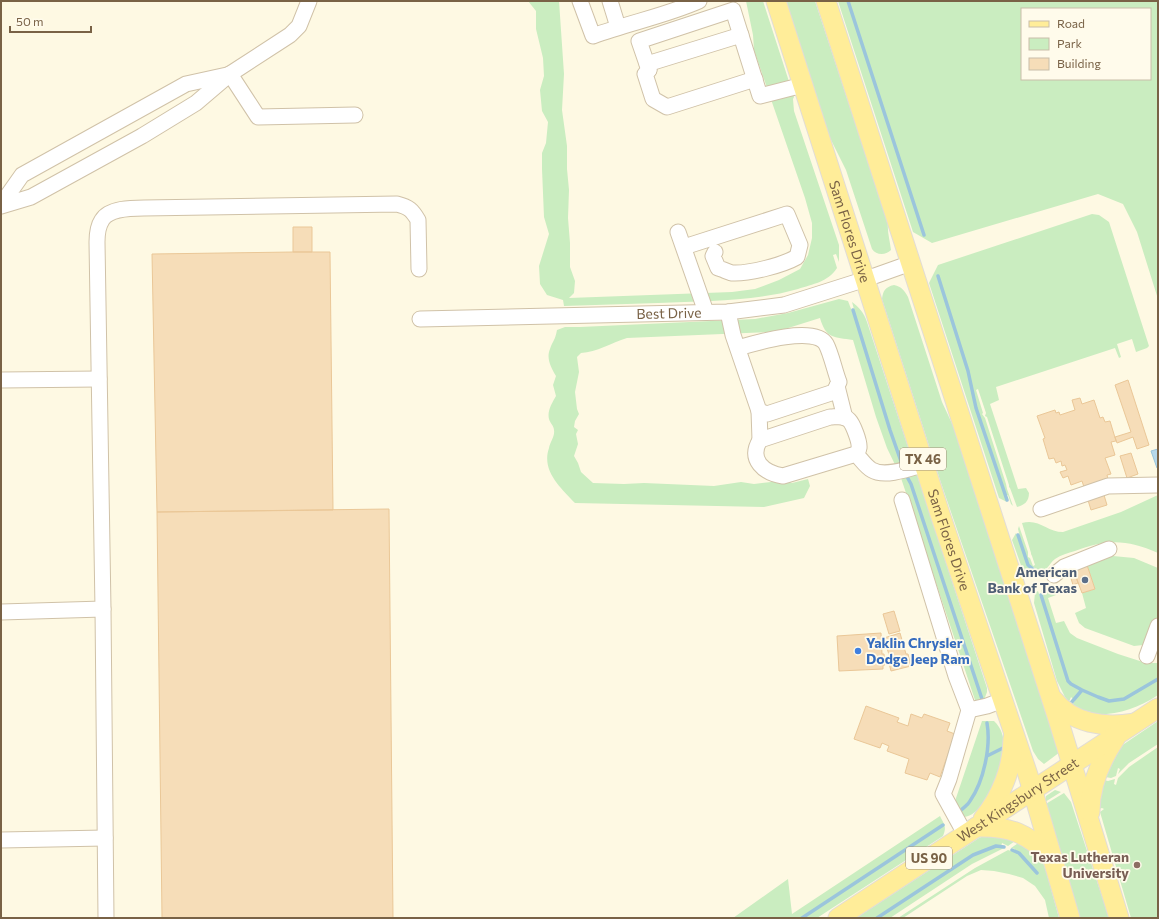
<svg xmlns="http://www.w3.org/2000/svg" width="1159" height="919" font-family="Commissioner,sans-serif">
<rect width="100%" height="100%" fill="#fef9e3"/>
<path fill="#caedc0" fill-rule="evenodd" d="M528,1H559L564,74L562,110L567,146V169L569,190L568,218L570,243V267L575,281L574,293L569,298L732,292L755,289L779,280L800,269L808,255L812,238V223L805,198L754,50L753,35L746,1H763L794,97L793,99L794,111L839,245V262L836,254L833,255L837,268C828,282 813,284 798,289C752,302 705,301 658,303C627,304 595,305 564,306L563,300L547,295L540,284L539,266L549,234L544,217L542,169V153L546,143L548,122L542,111L540,90L544,76L543,58L536,29V11Z
M786,1H815L888,223C887,232 890,241 891,250C885,256 876,255 872,249L846,170L827,132Z
M838,1H1158V299L1137,232L1123,204L1098,194L932,243L913,232ZM1022,9H1150V79H1022Z
M1092,214L1099,215L1109,222L1149,346L1147,348L1136,352L1132,339L1117,344L1121,357L1119,358L1115,348L996,387L999,400L990,404L1018,489L1026,488L1029,493C1029,502 1024,505 1017,507L1010,488L1009,487V485L987,417L985,416L986,413L978,389L976,390L983,413L982,414L985,418L1006,484L1007,489L1013,506L1011,504L1008,495L1005,496L1007,502L999,498L929,283L938,265Z
M894,285C902,287 904,290 908,297L942,402L955,430L1060,752L1044,764L1038,759L1033,751L940,480L882,299C883,291 885,287 894,285Z
M839,299L848,301L853,314L855,313L852,302C859,307 864,313 867,322L987,688V692L984,700L976,703L900,475L887,448L876,417L853,340C834,337 826,339 820,318L785,329L767,332L627,338C611,343 597,352 581,353L577,357L579,372L575,392L577,409L579,414L575,421L574,427L578,430L576,434L578,444L574,456L578,463L581,472L593,483L624,484L644,483L714,486L741,482L754,484L780,481H787L792,483L808,479L810,486L804,498L764,507L575,503C561,488 541,471 549,448C550,442 555,437 554,430C554,426 550,423 549,419C547,411 552,403 556,396L553,385L556,376C551,368 546,358 550,349C553,340 555,341 557,330L565,327H580L755,319L788,313Z
M1158,495V553C1127,539 1106,539 1075,551C1068,553 1061,555 1055,559C1051,562 1050,565 1047,568C1045,571 1040,572 1036,574L1034,567L1031,568L1033,574L1029,575L1022,568L1012,540L1016,533L1018,538L1020,537L1018,529L1019,526L1028,552V557L1030,558L1033,566L1035,565L1032,556L1031,554V553L1022,523C1039,518 1047,532 1063,532L1121,512Z
M1113,556L1134,558L1158,568V617L1149,641L1143,645L1134,646L1085,628L1079,623L1075,613L1086,608L1082,593L1095,589L1087,565L1105,558Z
M1047,587L1052,588L1056,593V595L1048,598L1056,623L1064,621L1070,633L1077,638L1118,654L1146,663H1158V695C1137,709 1115,716 1091,714L1089,711H1086L1083,713L1072,705L1075,701L1071,697L1069,702L1065,697L1057,681L1034,603L1035,593L1038,591L1040,597H1043L1041,590Z
M982,721H994C1009,735 1003,756 1001,773L997,774L996,777L998,780C991,791 979,816 964,817L953,807Z
M1158,721V744L1129,763L1118,774L1120,769L1118,768L1116,776L1111,778L1105,777L1116,753L1124,744Z
M1158,747V918H1131L1100,812L1104,809L1102,808L1099,809L1098,803L1104,780L1108,781L1115,779L1114,784L1116,785L1118,778L1129,767Z
M1055,790L1061,792L1045,802L1046,796Z
M1064,793L1071,802L1109,918H1079L1044,805Z
M940,816C944,824 947,827 943,836L817,918H733L788,879L792,914Z
M988,834L1015,841L1008,846L1002,843L1001,847L1004,848L972,864L890,918H856L979,838Z
M1020,842L1034,849L1030,853L1033,856L1036,852L1042,860L1046,871L1059,918H1049L1045,900L1035,886L1023,878L1009,874L994,871L981,870L967,876L903,918H898L975,868L1008,850L1014,852L1015,849L1011,848Z"/>
<path fill="#b6d8ea" stroke="#9bc5dc" d="M1158,449V468H1157L1151,451Z"/>
<g fill="none" stroke-linecap="round" stroke-linejoin="round">
<path stroke="#9bc5dc" stroke-width="3.5" d="M848,1L924,235
M938,276L968,371L976,408L1007,500
M853,310L890,430L903,467
M905,473L911,484L982,699
M1018,535L1028,565L1034,570
M1041,595L1068,681L1071,684L1082,690L1098,697L1109,701L1124,699L1158,679
M1071,703L1082,690
M987,756L1003,748
M959,812C963,808 968,805 970,801C984,781 991,746 987,723
M1012,850L1019,853L1037,873
M802,918L943,825
M877,918L973,855L996,846L1004,847"/>
</g>
<path fill="#f6ddb8" stroke="#eac797" d="M293,227H312V252H293Z
M293,252H330L333,510L157,512L152,254Z
M1128,380L1149,445L1137,449L1133,437L1117,443L1115,437L1131,432L1115,385Z
M1080,398L1082,404L1094,400L1100,418L1103,417L1105,422L1110,421L1116,441L1111,442L1115,455L1105,458L1111,474L1107,475L1108,479L1084,487L1082,481L1071,485L1068,476L1063,478L1060,472L1067,470L1065,465L1062,466L1061,461L1056,463L1054,458L1049,459L1043,439L1045,438L1037,416L1055,410L1056,413L1059,412L1060,415L1075,410L1072,400Z
M1131,453L1138,474L1127,478L1120,456Z
M1100,482L1107,505L1091,510L1084,487Z
M389,509L393,918H162L157,512Z
M1087,565L1095,589L1082,593L1073,569Z
M1075,573L1078,583L1073,585L1070,575Z
M894,611L900,631L889,634L883,614Z
M881,633L882,654H884L885,665H883V669L839,671L837,636Z
M900,633L906,654H908L911,666L891,671L888,659L890,658L884,638Z
M866,706L899,718L897,722L908,726L911,714L922,718L924,714L950,723L947,731L955,734L940,777L930,773L927,780L905,773L909,759L887,751L889,746L882,743L880,748L854,739Z"/>
<g fill="none" stroke-linecap="round" stroke-linejoin="round">
<defs>
<g id="minor">
<path d="M580,1L593,36C628,23 665,16 699,1"/>
<path d="M610,1L618,27"/>
<path d="M647,64L741,35"/>
<path d="M649,70L639,41L733,10L760,96L803,85"/>
<path d="M649,70L645,74L653,99L667,107L755,79"/>
<path d="M230,74L258,117L355,115"/>
<path d="M1,205L22,175L186,84L227,75"/>
<path d="M1,206L31,197L142,136L196,103L230,74L290,35L299,26L309,1"/>
<path d="M678,232L706,312"/>
<path d="M684,247L787,214L800,245L797,257C783,265 749,274 732,273C728,272 722,269 718,268L713,256L715,252"/>
<path d="M728,312L733,335L759,411L767,414L834,392L839,382C835,372 831,353 826,344C815,325 755,343 738,348"/>
<path id="s1" d="M420,319L728,312L784,305L866,279L911,263"/>
<path d="M1,380L99,379"/>
<path d="M837,386L845,418"/>
<path d="M759,411L760,440"/>
<path d="M856,454C857,452 859,450 859,448C860,442 853,424 849,420C844,415 836,417 830,417L760,440C748,460 764,473 783,476L856,454C861,459 866,467 872,470C885,478 911,468 925,464"/>
<path d="M902,500L956,676L969,710L949,779L943,794L965,834"/>
<path d="M1041,509L1108,486L1158,485"/>
<path d="M1054,575L1064,567L1109,549"/>
<path d="M103,609L106,918"/>
<path d="M1,612L103,609L97,242C97,234 98,226 102,220C109,208 132,208 144,208L397,204C409,207 412,210 418,220L419,269"/>
<path d="M1147,656L1158,626"/>
<path d="M969,710L987,706L1003,700"/>
<path d="M1,840L105,838"/>
</g>
<g id="major">
<path id="s2" d="M776,1L940,514L1028,775L1070,918"/>
<path d="M826,1L1058,719L1119,918"/>
<path d="M1053,699C1072,724 1105,728 1134,723"/>
<path d="M1090,812C1090,786 1101,760 1115,739"/>
<path d="M983,819C1001,797 1013,767 1013,738"/>
<path d="M976,827C1011,826 1026,833 1052,857"/>
<path id="s3" d="M838,918L1158,708"/>
</g>
</defs>
<use href="#minor" stroke="#d0c2a8" stroke-width="17"/>
<use href="#major" stroke="#e2dcd6" stroke-width="21"/>
<use href="#minor" stroke="#fff" stroke-width="15"/>
<use href="#major" stroke="#ffed99" stroke-width="19"/>
</g>
<circle fill="#5c6f8a" stroke="#fffbeb" stroke-width="1.5" cx="1085" cy="580" r="4"/>
<circle fill="#3f7fe0" stroke="#fffbeb" stroke-width="1.5" cx="858" cy="651" r="4"/>
<circle fill="#8d6e63" stroke="#fffbeb" stroke-width="1.5" cx="1137" cy="865" r="4"/>
<g text-anchor="middle" stroke-width="3.5" stroke-linejoin="round" paint-order="stroke">
<g fill="#fffbeb" stroke="#a19078" stroke-width="1">
<rect x="900" y="448" width="46" height="22" rx="3"/>
<rect x="906" y="847" width="46" height="22" rx="3"/>
</g>
<g font-size="13" font-weight="bold" fill="#796246">
<text x="923" y="464">TX 46</text>
<text x="929" y="863">US 90</text>
</g>
<g font-size="14" fill="#796246" stroke="#fffbeb">
<text dy="5" stroke="none"><textPath href="#s2" startOffset="242">Sam Flores Drive</textPath></text>
<text dy="5" stroke="none"><textPath href="#s1" startOffset="249">Best Drive</textPath></text>
<text dy="5" stroke="none"><textPath href="#s2" startOffset="566">Sam Flores Drive</textPath></text>
<text dy="5" stroke="none"><textPath href="#s3" startOffset="215">West Kingsbury Street</textPath></text>
</g>
<g font-size="14" font-weight="bold" fill="#4e5e75" stroke="#fffbeb" text-anchor="end">
<text x="1077" y="577">American<tspan x="1077" dy="16">Bank of Texas</tspan></text>
</g>
<g font-size="14" font-weight="bold" fill="#366cbe" stroke="#fffbeb" text-anchor="start">
<text x="866" y="648">Yaklin Chrysler<tspan x="866" dy="16">Dodge Jeep Ram</tspan></text>
</g>
<g font-size="14" font-weight="bold" fill="#785e54" stroke="#fffbeb" text-anchor="end">
<text x="1129" y="862">Texas Lutheran<tspan x="1129" dy="16">University</tspan></text>
</g>
</g>
<rect width="1159" height="919" fill="none" stroke="#796246" stroke-width="4"/>
<rect x="1021" y="8" width="130" height="72" fill="#fffbeb" stroke="#c9bea9"/>
<rect x="1029" y="21" width="20" height="6" fill="#ffed99" stroke="#c9bea9"/>
<text x="1057" y="28" font-size="12" fill="#796246">Road</text>
<rect x="1029" y="38" width="20" height="12" fill="#caedc0" stroke="#c9bea9"/>
<text x="1057" y="48" font-size="12" fill="#796246">Park</text>
<rect x="1029" y="58" width="20" height="12" fill="#f6ddb8" stroke="#c9bea9"/>
<text x="1057" y="68" font-size="12" fill="#796246">Building</text>
<path d="M10 26v6h81v-6" fill="none" stroke="#796246" stroke-width="2"/>
<text x="16" y="26" font-size="12" fill="#796246" stroke="#fffbeb" stroke-width="3" paint-order="stroke">50 m</text>
</svg>
